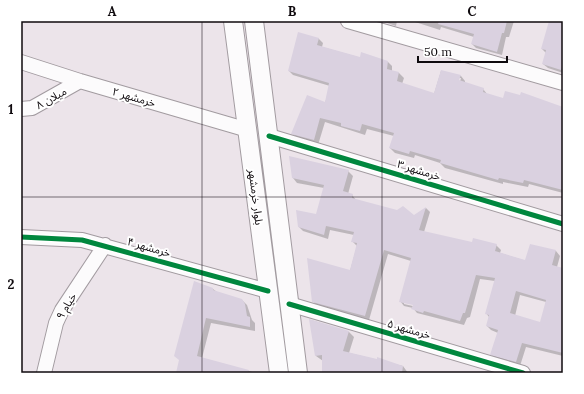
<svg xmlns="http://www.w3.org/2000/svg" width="584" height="394" font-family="Lora,'Noto Sans Arabic',serif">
<rect width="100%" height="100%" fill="#ece4ea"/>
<path fill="#0003" fill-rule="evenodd" d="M381,21H397L396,26Z
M412,21H514L509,37H506L502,55L476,48L472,44L474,37L441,27L440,30Z
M550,21H563V73L548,68L543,64L546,53L542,49Z
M318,38L323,43L322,47L361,58L388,62L392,66V71L399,73L404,78L402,84L434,94L441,71L461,76L465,81V83L483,89L488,95L504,100L563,108V193L529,184L528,187L503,182V184L445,168L440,163L415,155L414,158L395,153L390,148L394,136L367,129L365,135L325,122L318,145L297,138L292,133L325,103L330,86L293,75L289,71ZM459,78H461L459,85H457Z
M348,171L353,176L348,194L352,195L356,200L414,216L426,208L430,212L424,232L472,244L496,245L501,250L500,253L526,261L531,245L556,251L560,256L557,267L563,269V356L526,347L520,366L496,359L491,354L498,333L491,330L487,326L489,317L486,313L495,281L480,279L470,317L467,318L464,325L417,313L413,308L404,306L400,301L411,261L388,254L369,320L317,306L313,301L350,271L357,246L352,241L354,235L330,230L328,239L303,231L299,227L317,216L324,188L297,183L293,178ZM520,295L546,302L541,324L515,316ZM404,302L418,305L417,307L404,304Z
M213,289L217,292L242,300L247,305L252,320L255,323V331L211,323L202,358L256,373H177Z
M311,320L349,332L354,337L349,353L403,366L408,373H323V361L316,356Z"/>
<path fill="#dad1e0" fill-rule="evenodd" d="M439,21H507L504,33H502L497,52L471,44L474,34L438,24Z
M549,21H563V63L561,70L542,64L546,50L541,49Z
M298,32L319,38L317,45L360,57L361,52L388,61L387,69L399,72L397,81L434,93L441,70L461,75L459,80L484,88L483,92L503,98L505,91L520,95L521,92L563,107V190L524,180L523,183L499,178L498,180L440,163L441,160L410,151L409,154L389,148L394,133L362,124L360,131L341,126V123L320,118L314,140L291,134L307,95L325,102L329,83L288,71Z
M289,156L349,170L343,191L353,194L352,198L397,210L403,206L414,215L426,207L419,230L472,242L473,238L497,244L495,251L525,260L530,244L556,250L552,265L563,268V353L522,343L516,362L490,355L498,330L486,326L489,315L485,314L495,278L476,275L465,313H463L460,321L424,311L423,313L411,309L413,305L399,302L411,258L384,250L365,316L312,302L307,258L350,270L357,243L351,242L354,232L326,226L324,235L298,227L296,210L316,214L324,185L292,178ZM516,291L546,300L540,322L510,313Z
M194,281L213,288V290L242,299L245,304L247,316L250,317V327L206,318L197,356L249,370L248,373H176L179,360L174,356Z
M309,319L349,331L343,351L377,359V357L403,366L402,373H322V355L315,356Z"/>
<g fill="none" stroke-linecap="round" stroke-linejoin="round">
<defs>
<path id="minor" d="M348,21L563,83
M21,62L80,81L248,130
M21,109L32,108L80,81
M269,136L563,224
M21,237L82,240L268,291
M289,304L523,373
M44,373L56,323L62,310L105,245"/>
<path id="major" d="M233,21L279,373
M254,21L298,373"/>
</defs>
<use href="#minor" stroke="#a29ba0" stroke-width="16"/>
<use href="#major" stroke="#a29ba0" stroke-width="20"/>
<use href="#minor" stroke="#fcfbfc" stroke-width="14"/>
<use href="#major" stroke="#fcfbfc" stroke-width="18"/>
<defs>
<path id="cycleway" d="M269,136L563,224
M21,237L82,240L268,291
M289,304L523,373"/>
</defs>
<use href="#cycleway" stroke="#fff" stroke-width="8"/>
<use href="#cycleway" stroke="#00873e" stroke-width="5"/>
</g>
<path fill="none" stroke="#0f0a0e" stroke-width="1" stroke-opacity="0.55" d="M202,21V373M382,21V373M21,197H563"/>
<g text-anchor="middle" stroke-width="4" stroke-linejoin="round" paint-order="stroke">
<g font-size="11" fill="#0f0a0e" stroke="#fff">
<text transform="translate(134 97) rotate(16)" y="4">خرمشهر ۲</text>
<text transform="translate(51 98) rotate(-29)" y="4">میلان ۸</text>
<text transform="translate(419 170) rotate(17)" y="4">خرمشهر ۳</text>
<text transform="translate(256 197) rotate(83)" y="4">بلوار خرمشهر</text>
<text transform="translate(149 247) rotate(16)" y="4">خرمشهر ۴</text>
<text transform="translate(66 306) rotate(-59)" y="4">خیام ۹</text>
<text transform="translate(409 329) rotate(16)" y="4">خرمشهر ۵</text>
</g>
</g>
<rect width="584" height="394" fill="none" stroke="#ffffff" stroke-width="44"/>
<path d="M418 56v6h89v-6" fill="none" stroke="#0f0a0e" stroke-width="2"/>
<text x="424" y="56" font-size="12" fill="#0f0a0e" stroke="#ffffff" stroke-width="3" paint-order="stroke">50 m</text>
<rect x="22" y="22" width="540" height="350" fill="none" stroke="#0f0a0e" stroke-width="1.5"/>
<g font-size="13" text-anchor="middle" font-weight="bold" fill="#0f0a0e">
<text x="112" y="16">A</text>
<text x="292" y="16">B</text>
<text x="472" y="16">C</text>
<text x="11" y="114">1</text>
<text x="11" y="289">2</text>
</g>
</svg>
